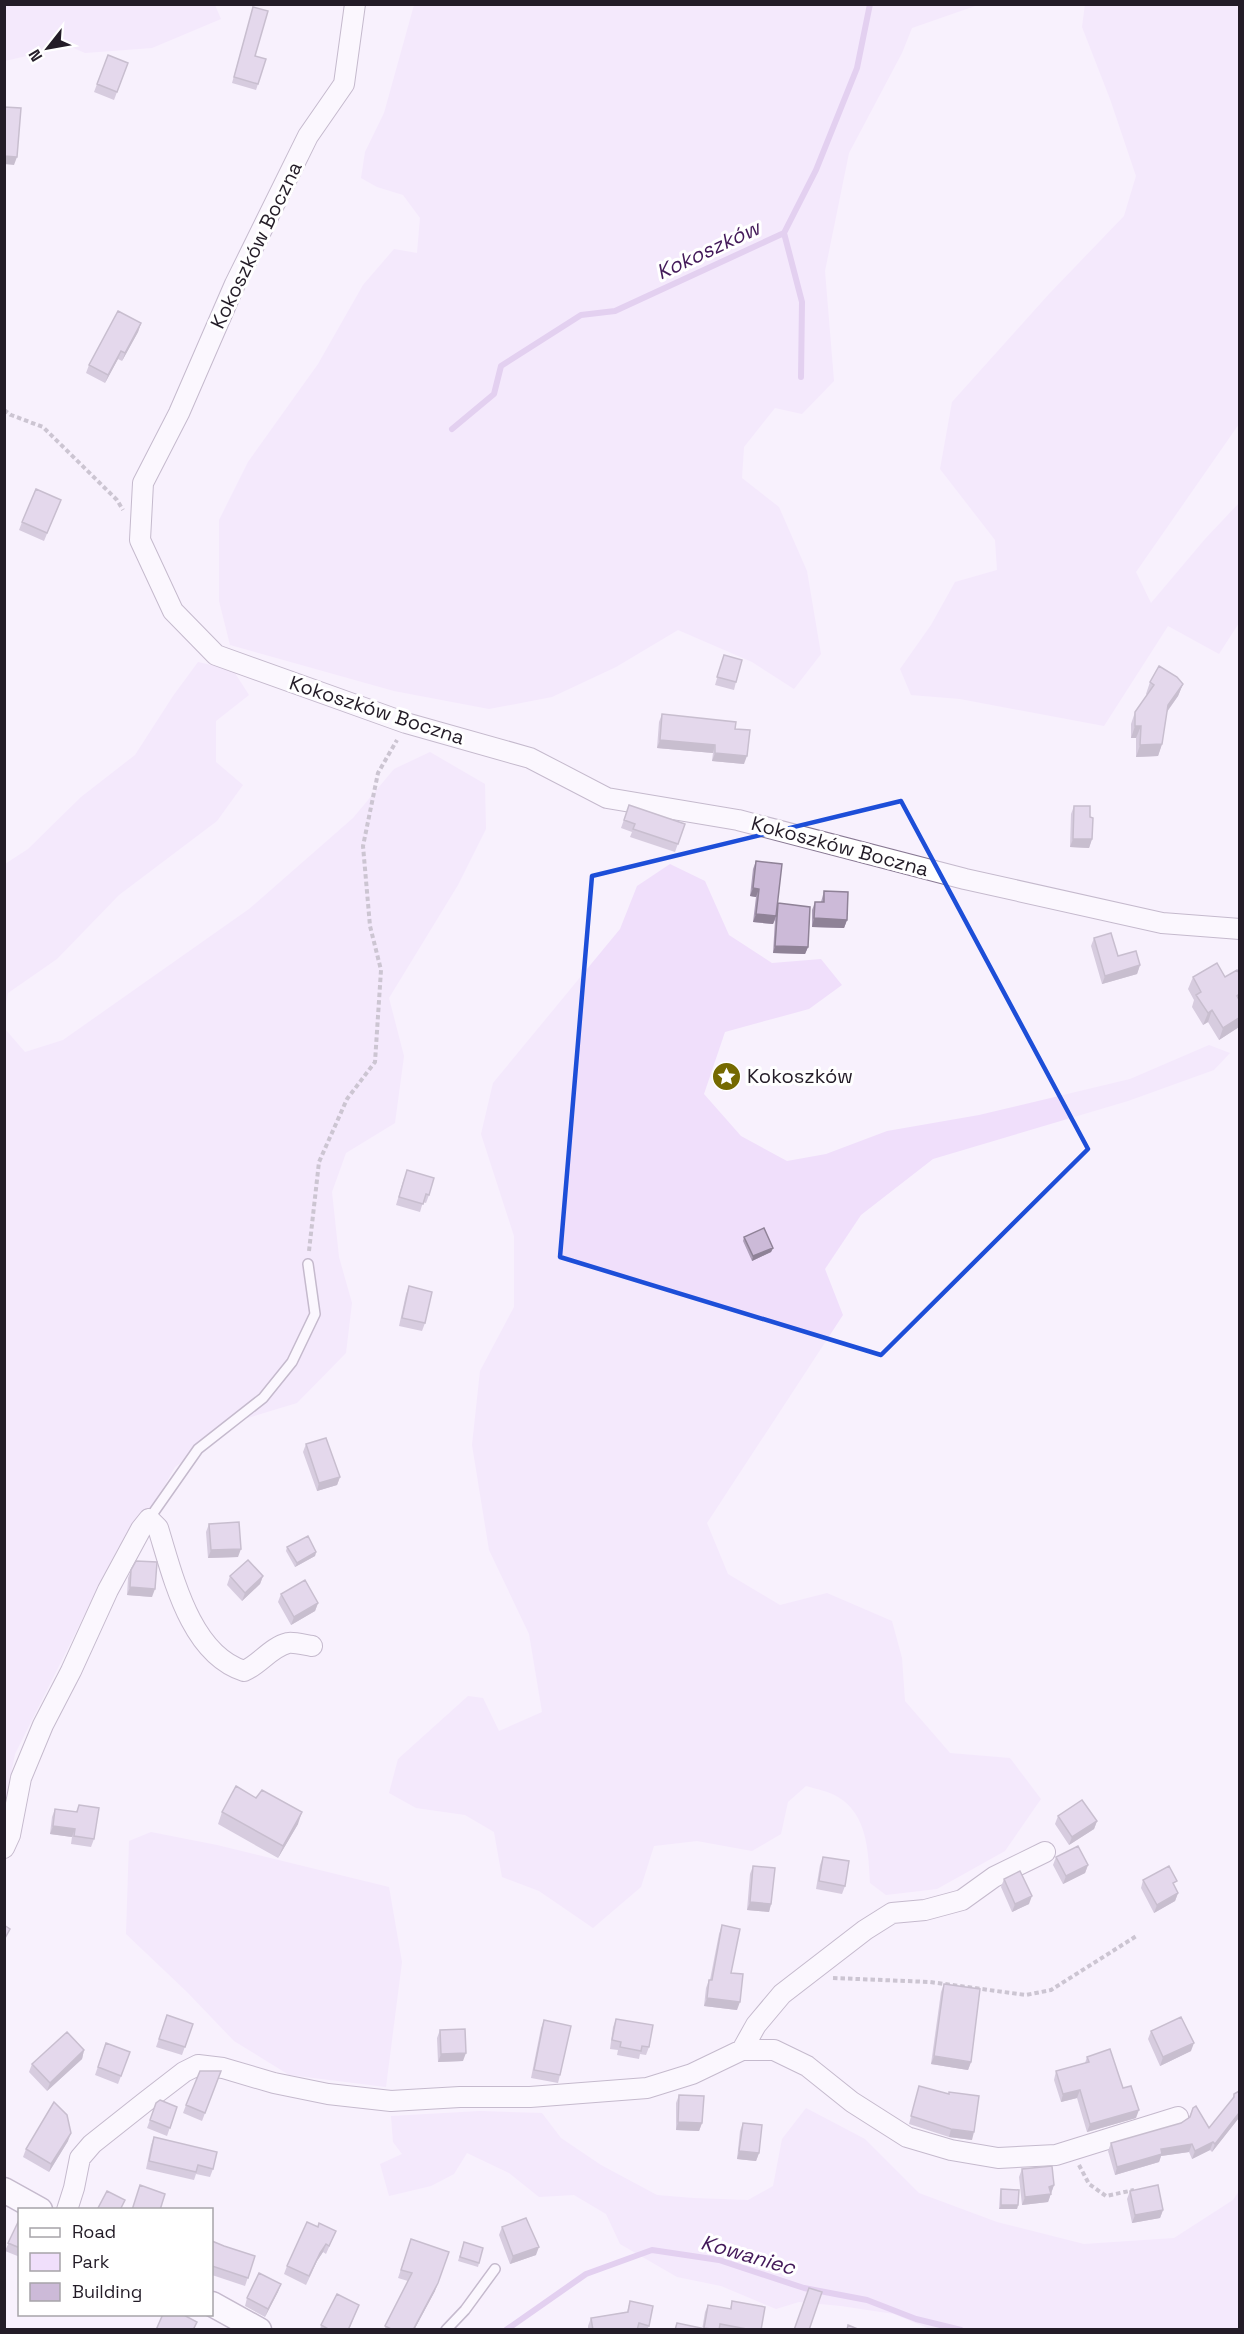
<svg xmlns="http://www.w3.org/2000/svg" width="1244" height="2334" font-family="'Space Grotesk',sans-serif">
<rect width="100%" height="100%" fill="#f8f1fd"/>
<path fill="#f0dffb" d="M1085,4L1240,5L1239,424L1136,572L1151,603L1205,539L1239,503V623L1219,654L1168,626L1104,726L960,699L911,695L900,669L931,625L955,582L997,570L995,540L940,469L952,402L1049,294L1124,216L1136,176L1110,99L1082,27Z
M4,5H215L221,19L152,48L85,53L69,46L5,61Z
M414,5H978L912,28L902,53L849,153L825,271L834,381L802,414L775,408L744,447L742,478L779,507L807,571L821,654L794,689L752,662L678,630L616,667L552,697L489,709L394,691L230,645L219,601V520L248,462L318,364L363,285L394,249L417,253L420,218L403,195L377,187L361,178L365,152L384,113Z
M198,662L233,670L249,695L216,721V762L243,785L217,821L119,895L57,959L8,993L5,1009V864L28,849L81,797L135,755L173,696Z
M430,752L485,784L486,829L458,885L389,998L404,1056L395,1123L346,1153L332,1192L339,1257L352,1303L346,1353L297,1403L238,1421L175,1467L156,1501L118,1548L15,1754L5,1806V1029L25,1052L63,1040L249,909L353,818L394,769Z
M670,864L705,881L729,935L772,963L821,959L842,985L809,1009L725,1032L704,1094L741,1136L787,1161L826,1154L887,1131L979,1115L1130,1079L1209,1045L1230,1053L1214,1070L1128,1101L933,1159L861,1215L825,1269L843,1315L707,1523L728,1574L780,1605L827,1593L892,1621L902,1658L905,1701L950,1753L1010,1758L1041,1799L1005,1851L937,1889L886,1895L870,1883C868,1852 868,1815 838,1797C829,1791 816,1789 806,1786L788,1802L781,1834L752,1851L697,1841L654,1846L641,1887L593,1928L539,1891L502,1877L494,1832L465,1815L416,1808L389,1793L398,1759L468,1696L483,1698L499,1731L542,1712L529,1634L489,1550L472,1445L480,1371L514,1307V1236L481,1134L493,1083L620,929L637,886Z
M151,1832L217,1845L389,1887L402,1962L386,2087L289,2075L234,2041L187,1992L126,1934L129,1841Z
M806,2108L865,2139L919,2193L997,2222L1084,2244L1174,2238L1233,2200L1239,2191V2329L932,2330L894,2314L841,2306L799,2302L776,2309L721,2286L677,2277L620,2244L606,2214L574,2195L539,2197L509,2173L467,2153L454,2174L431,2186L389,2196L380,2164L402,2154L393,2142L391,2116L480,2111L542,2113L561,2138L601,2165L657,2195L693,2198L748,2200L773,2186L782,2139Z"/>
<g fill="none" stroke-linecap="round" stroke-linejoin="round">
<path stroke="#caa9e0" stroke-width="6" d="M784,233L802,302L801,377
M452,429L494,394L501,366L581,315L615,311L784,233L816,170L857,68L870,4
M506,2330L586,2274L652,2250L719,2260L804,2288L867,2300L916,2319L961,2330"/>
<defs>
<path id="service" d="M149,1519L198,1449L263,1398L292,1362L315,1314L308,1264
M446,2330L465,2310L495,2269"/>
<path id="minor" d="M355,4L344,84L308,136L235,284L179,413L143,483L140,540L173,611L216,655L406,723L530,758L607,798L738,820L965,879L1162,923L1240,929
M4,1848L10,1835L21,1778L43,1725L71,1671L108,1590L141,1529L149,1519L158,1528C173,1576 190,1654 244,1671C259,1665 271,1647 288,1643C294,1642 305,1645 312,1646
M742,2050H774L807,2066L852,2102L907,2137L951,2150L998,2158L1056,2155L1178,2117
M67,2210L74,2188L80,2158L92,2144L145,2102L184,2072L198,2065L223,2068L274,2083L328,2094L391,2101L460,2097H530L647,2088L692,2074L742,2050L756,2025L782,1994L865,1930L892,1913L925,1910L962,1900L994,1877L1045,1852"/>
<path id="tertiary" d="M4,2190L40,2210
M212,2304L259,2330"/>
</defs>
<use href="#service" stroke="#887893" stroke-width="12"/>
<use href="#minor" stroke="#887893" stroke-width="22"/>
<use href="#tertiary" stroke="#887893" stroke-width="27"/>
<path stroke="#98919d" stroke-width="4" stroke-dasharray="4.5 3" stroke-linecap="butt" d="M4,410L11,415L43,427L117,500L123,510
M309,1251L319,1162L347,1099L375,1062L381,970L370,926L363,846L378,773L397,740
M833,1978L930,1982L1026,1995L1051,1990L1138,1935
M1079,2165L1089,2184L1106,2196L1134,2190"/>
<use href="#service" stroke="#fff" stroke-width="9"/>
<use href="#minor" stroke="#fff" stroke-width="20"/>
<use href="#tertiary" stroke="#fff" stroke-width="24"/>
</g>
<path fill="#afa0ba" d="M253,7L255,56L258,84L256,90L232,83Z
M108,55L128,63L114,100L94,92Z
M141,323L138,332L122,361L118,359L105,383L86,373L89,365Z
M61,500L44,541L19,530L22,522Z
M724,655L736,682L734,690L715,685Z
M1150,682L1183,684L1178,696L1167,712L1162,744L1158,756L1136,757V738H1131V724L1135,712L1147,695L1146,694Z
M662,714L735,729L744,764L712,761L713,753L657,748L659,722Z
M629,805L685,824L675,852L630,837L632,832L621,828Z
M1074,806L1092,839L1089,848L1070,847L1071,814Z
M756,861L777,905L808,947L805,954L773,953L775,920L773,924L753,922L756,897L750,896L753,869Z
M824,891L847,920L844,928L812,927V910L815,902H821Z
M1094,938L1118,956L1140,965L1137,974L1102,984L1091,946Z
M1193,977L1239,1027L1219,1040L1208,1022L1203,1025L1192,1007L1194,1000L1188,989Z
M404,1178L429,1195L426,1203L423,1202L420,1212L396,1205Z
M744,1237L773,1248L771,1252L752,1261L743,1241Z
M409,1286L425,1323L422,1331L399,1326L406,1294Z
M306,1444L340,1477L337,1485L317,1491L303,1452Z
M209,1524L238,1557L208,1558L206,1532Z
M287,1547L316,1552L315,1556L295,1567L286,1551Z
M131,1570L152,1597L127,1595L128,1578Z
M230,1576H263L260,1584L242,1601L227,1585Z
M281,1594L318,1603L315,1611L291,1625L278,1602Z
M256,1798L298,1824L278,1858L218,1824L222,1812Z
M79,1805L94,1839L91,1847L71,1844L72,1837L50,1834L52,1817L55,1809L76,1812Z
M1058,1816L1097,1821L1094,1829L1069,1845L1055,1824Z
M823,1857L845,1886L842,1894L816,1889L820,1865Z
M1056,1857L1088,1865L1085,1873L1063,1884L1053,1865Z
M753,1866L771,1904L769,1912L747,1910L750,1874Z
M1004,1879L1029,1904L1012,1912L1001,1887Z
M1143,1880L1178,1893L1175,1901L1154,1913L1141,1888Z
M722,1925L737,2010L704,2006L706,1988L709,1980H710L719,1934Z
M944,1984L971,2062L968,2070L931,2064L941,1992Z
M167,2015L193,2024L182,2055L156,2047Z
M616,2019L649,2047L646,2055L640,2054L639,2059L617,2055L618,2050L610,2049L613,2027Z
M544,2020L560,2075L558,2083L531,2078L541,2028Z
M440,2030L463,2061L438,2062L437,2038Z
M1151,2031L1191,2051L1160,2066L1148,2039Z
M106,2043L130,2052L118,2084L95,2075Z
M84,2050L82,2059L47,2091L29,2072L32,2064Z
M1087,2057L1123,2088L1136,2118L1087,2132L1077,2098L1061,2102L1054,2080L1056,2071L1085,2063Z
M218,2079L202,2121L183,2113L186,2105Z
M919,2086L972,2140L949,2137L909,2124Z
M1239,2091V2121L1238,2119L1212,2152L1210,2150L1192,2159L1189,2152L1161,2156L1159,2162L1115,2175L1108,2151L1111,2143L1181,2123L1189,2117L1193,2108L1209,2128L1232,2100L1234,2094Z
M679,2095L702,2123L699,2131L676,2130V2103Z
M156,2103L177,2107L167,2136L147,2128Z
M743,2123L759,2153L756,2161L737,2159L740,2131Z
M154,2137L213,2169L210,2177L196,2174L194,2180L146,2169L151,2145Z
M68,2141L49,2172L23,2157L26,2149Z
M1022,2169L1054,2185L1048,2202L1022,2205L1019,2177Z
M1001,2189L1018,2205L1017,2209H999L1000,2193Z
M1130,2191L1163,2210L1160,2218L1132,2223L1127,2199Z
M20,2218V2257L5,2251Z
M318,2227L336,2231L326,2254L323,2252L317,2261L306,2285L284,2274L287,2266Z
M502,2227L536,2255L510,2264L499,2235Z
M411,2239L435,2291L414,2330H384L408,2281L398,2278Z
M212,2241L224,2246L255,2256L245,2286L212,2275Z
M464,2242L483,2248L478,2267L458,2261Z
M281,2284L265,2317L245,2306L247,2298Z
M630,2301L649,2326L647,2330H588V2326L591,2318L627,2312Z
M732,2301L761,2330H702L705,2312L708,2305L730,2309Z
M359,2305L349,2330H320L321,2325Z"/>
<path fill="#8f8297" d="M4,156L17,157L14,165L4,164Z
M141,323L138,332L122,361L125,353Z
M121,351L118,359L105,383L108,375Z
M1183,684L1178,696L1163,717L1168,705Z
M1135,726H1141L1136,738H1131Z
M660,740L715,745L713,753L657,748Z
M1162,744L1158,756L1136,757L1140,745Z
M715,753L747,756L744,764L712,761Z
M1073,839H1092L1089,848L1070,847Z
M753,888L759,889L756,897L750,896Z
M756,914L776,916L773,924L753,922Z
M814,918L847,920L844,928L812,927Z
M775,946L808,947L805,954L773,953Z
M1140,965L1137,974L1102,984L1105,976Z
M1212,1010L1208,1022L1203,1025L1208,1013Z
M1239,1018V1027L1219,1040L1223,1028Z
M773,1248L771,1252L752,1261L753,1256Z
M340,1477L337,1485L317,1491L319,1483Z
M241,1549L238,1557L208,1558L211,1550Z
M316,1552L315,1556L295,1567L297,1563Z
M263,1576L260,1584L242,1601L245,1593Z
M130,1587L155,1589L152,1597L127,1595Z
M318,1603L315,1611L291,1625L294,1617Z
M302,1812L298,1824L278,1858L283,1846Z
M1097,1821L1094,1829L1069,1845L1072,1837Z
M53,1826L75,1829L72,1837L50,1834Z
M1088,1865L1085,1873L1063,1884L1066,1876Z
M1178,1893L1175,1901L1154,1913L1157,1905Z
M1032,1896L1029,1904L1012,1912L1015,1904Z
M750,1902L771,1904L769,1912L747,1910Z
M707,1998L740,2002L737,2010L704,2006Z
M1194,2043L1191,2051L1160,2066L1163,2057Z
M84,2050L82,2059L47,2091L50,2083Z
M466,2053L463,2061L438,2062L441,2054Z
M934,2056L971,2062L968,2070L931,2064Z
M1080,2090L1077,2098L1061,2102L1063,2094Z
M1139,2110L1136,2118L1087,2132L1090,2124Z
M1239,2113L1238,2119L1212,2152L1215,2144Z
M678,2122L702,2123L699,2131L676,2130Z
M951,2129L974,2132L972,2140L949,2137Z
M71,2133L68,2141L49,2172L51,2164Z
M1213,2142L1210,2150L1192,2159L1195,2151Z
M1192,2144L1189,2152L1161,2156L1159,2162L1115,2175L1117,2167L1161,2149Z
M739,2151L759,2153L756,2161L737,2159Z
M1054,2185L1048,2202L1022,2205L1025,2197Z
M1001,2205H1018L1017,2209H999Z
M1163,2210L1160,2218L1132,2223L1135,2215Z
M326,2244L323,2252L317,2261L306,2285L320,2253Z
M539,2247L536,2255L510,2264L513,2256Z
M438,2283L435,2291L414,2330H413Z
M281,2284L278,2292L265,2317L268,2309Z"/>
<path fill="#ccbad8" stroke="#8f8297" stroke-width="1.5" d="M253,7L268,11L255,56L266,59L258,84L234,77Z
M108,55L128,63L117,92L97,84Z
M4,107L21,108L17,157L4,156Z
M118,311L141,323L125,353L121,351L108,375L89,365Z
M36,489L61,500L47,533L22,522Z
M724,655L742,660L736,682L717,677Z
M1159,666L1177,677L1183,684L1168,705L1162,744L1140,745L1141,726H1135V712L1154,685L1150,682Z
M662,714L736,722L735,729L750,730L747,756L715,753V745L660,740Z
M629,805L685,824L678,844L633,829L635,824L624,820Z
M1074,806H1090V817L1093,818L1092,839H1073Z
M756,861L782,864L776,916L756,914L759,889L753,888Z
M824,891L848,892L847,920L814,918L815,902H824Z
M778,903L810,907L808,947L775,946Z
M1111,933L1118,956L1136,951L1140,965L1105,976L1094,938Z
M1217,963L1225,977L1237,970L1239,973V994L1237,996L1239,1000V1018L1223,1028L1212,1010L1208,1013L1196,995L1201,992L1193,977Z
M407,1170L434,1178L429,1195L426,1194L423,1204L399,1197Z
M764,1228L773,1248L753,1256L744,1237Z
M409,1286L432,1292L425,1323L402,1318Z
M326,1438L340,1477L319,1483L306,1444Z
M239,1522L241,1549L211,1550L209,1524Z
M308,1536L316,1552L297,1563L287,1547Z
M248,1560L263,1576L245,1593L230,1576Z
M136,1561L157,1562L155,1589L130,1587L131,1570Z
M305,1580L318,1603L294,1617L281,1594Z
M236,1786L256,1798L262,1790L302,1812L283,1846L222,1812Z
M1082,1800L1097,1821L1072,1837L1058,1816Z
M79,1805L99,1808L94,1839L74,1836L75,1829L53,1826L55,1809L77,1812Z
M1078,1846L1088,1865L1066,1876L1056,1857Z
M823,1857L849,1861L845,1886L819,1881Z
M753,1866L775,1868L771,1904L750,1902Z
M1169,1866L1177,1881L1173,1883L1178,1893L1157,1905L1143,1880Z
M1020,1871L1032,1896L1015,1904L1004,1879Z
M4,1925L10,1929L4,1940Z
M722,1925L740,1929L731,1973L743,1974L740,2002L707,1998L709,1980H712Z
M944,1984L980,1989L971,2062L934,2056Z
M167,2015L193,2024L185,2047L159,2039Z
M1181,2017L1194,2043L1163,2057L1151,2031Z
M616,2019L653,2025L649,2047L642,2046L641,2051L620,2047L621,2042L612,2040Z
M544,2020L571,2026L560,2075L534,2070Z
M465,2029L466,2053L441,2054L440,2030Z
M67,2032L84,2050L50,2083L32,2064Z
M106,2043L130,2052L121,2076L98,2067Z
M1110,2049L1123,2088L1131,2086L1139,2110L1090,2124L1080,2090L1063,2094L1056,2071L1089,2062L1087,2057Z
M200,2071H221L205,2113L186,2105Z
M919,2086L949,2094V2092L979,2096L974,2132L951,2129L911,2116Z
M1239,2091V2113L1215,2144L1213,2142L1195,2151L1192,2144L1161,2149L1162,2154L1117,2167L1111,2143L1181,2123L1190,2117L1193,2108L1196,2106L1209,2128L1234,2097V2094Z
M679,2095L704,2096L702,2123L678,2122Z
M160,2100L177,2107L170,2128L150,2120L156,2103Z
M54,2102L67,2115L71,2133L51,2164L26,2149Z
M743,2123L762,2125L759,2153L739,2151Z
M154,2137L217,2152L213,2169L198,2165L196,2172L149,2161Z
M1052,2166L1054,2185L1049,2187L1051,2194L1025,2197L1022,2169Z
M140,2185L165,2194L160,2210H132Z
M1158,2185L1163,2210L1135,2215L1130,2191Z
M1001,2189L1019,2190L1018,2205H1001Z
M107,2191L125,2200L120,2210H97Z
M20,2218V2248L8,2243Z
M526,2218L539,2247L513,2256L502,2227Z
M307,2222L318,2227L319,2223L336,2231L329,2246L326,2244L320,2253L309,2276L287,2266Z
M411,2239L449,2252L438,2283L413,2330H393L385,2326L412,2273L401,2270Z
M212,2241L224,2246L255,2256L248,2278L212,2266Z
M464,2242L483,2248L479,2263L460,2257Z
M259,2273L281,2284L268,2309L247,2298Z
M809,2288L822,2292L809,2330H794Z
M337,2294L359,2305L348,2330H330L321,2325Z
M630,2301L653,2306L649,2326L639,2323L637,2330H593L591,2318L628,2312Z
M732,2301L765,2307L761,2330H752L720,2324L719,2330L704,2328L708,2305L731,2309Z
M163,2314H182L197,2322L193,2330H156Z
M677,2323L701,2328L700,2330H675Z
M848,2325L860,2330H847Z"/>
<path d="M0 0H1244V2334H0ZM901,801L1088,1149L881,1355L560,1257L592,876Z" fill="#f8f1fd" fill-opacity=".55" fill-rule="evenodd"/>
<path fill="none" stroke="#1d4ed8" stroke-width="4.5" stroke-linejoin="round" d="M901,801L1088,1149L881,1355L560,1257L592,876Z"/>
<defs>
<symbol id="sight-disc" viewBox="-11 -11 22 22"><circle r="9.5" fill="#756900" stroke="#fff"/><path d="M0-6L1.8-2.2L6-1.7L2.9 1.2L3.7 5.4L0 3.3L-3.7 5.4L-2.9 1.2L-6-1.7L-1.8-2.2Z" fill="#fff"/></symbol>
</defs>
<g fill-rule="evenodd">
<use href="#sight-disc" x="710" y="1060" width="33" height="33"/>
</g>
<g text-anchor="middle" stroke-width="6" stroke-linejoin="round" paint-order="stroke">
<g font-size="20" fill="#231c27" stroke="#fff">
<text transform="translate(256 245) rotate(-64)" y="7">Kokoszków Boczna</text>
<text transform="translate(377 710) rotate(18)" y="7">Kokoszków Boczna</text>
<text transform="translate(840 846) rotate(15)" y="7">Kokoszków Boczna</text>
</g>
<g font-size="20" fill="#231c27" stroke="#fff" text-anchor="start">
<text x="747" y="1083">Kokoszków</text>
</g>
<g font-size="21" font-style="italic" fill="#431959" stroke="#fff">
<text transform="translate(708 250) rotate(-25)" y="7">Kokoszków</text>
<text transform="translate(748 2255) rotate(16)" y="7">Kowaniec</text>
</g>
</g>
<rect width="1244" height="2334" fill="none" stroke="#231c27" stroke-width="12"/>
<rect x="18" y="2208" width="195" height="108" fill="#ffffff" stroke="#a7a4a9" stroke-width="1.5"/>
<rect x="30" y="2228" width="30" height="9" fill="#ffffff" stroke="#a7a4a9" stroke-width="1.5"/>
<text x="72" y="2238" font-size="18" fill="#231c27">Road</text>
<rect x="30" y="2253" width="30" height="18" fill="#f0dffb" stroke="#a7a4a9" stroke-width="1.5"/>
<text x="72" y="2268" font-size="18" fill="#231c27">Park</text>
<rect x="30" y="2283" width="30" height="18" fill="#ccbad8" stroke="#a7a4a9" stroke-width="1.5"/>
<text x="72" y="2298" font-size="18" fill="#231c27">Building</text>
<g transform="translate(48 48) rotate(239)" stroke="#ffffff" stroke-width="4.5" paint-order="stroke">
<path d="M0-4.5L10 22L0 15L-10 22Z" fill="#231c27"/>
<text y="-9" font-size="16" font-weight="bold" text-anchor="middle" fill="#231c27">N</text>
</g>
</svg>
